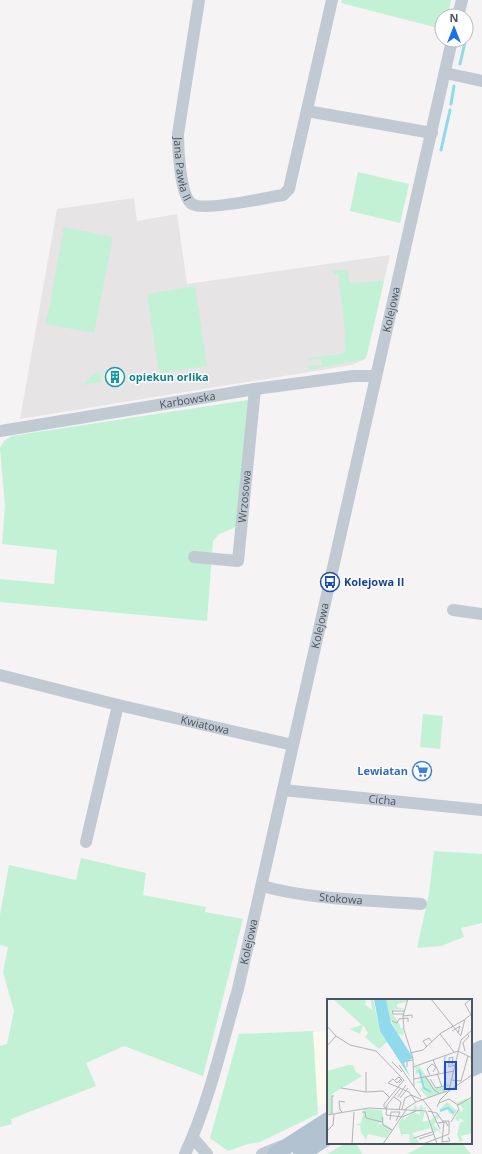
<svg xmlns="http://www.w3.org/2000/svg" width="482" height="1154" font-family="'Open Sans',sans-serif">
<rect width="100%" height="100%" fill="#f5f3f3"/>
<path fill="#fdf9ef" d="M328,1031V1102L318,1106L313,1032Z"/>
<path fill="#e6e4e5" d="M134,198L137,221L177,214L187,284L390,255L365,359L352,365L20,419L57,209Z"/>
<path fill="#c3f1d5" d="M342,0H451L448,16H442V29L341,3Z
M358,172L409,184L400,223L350,211Z
M64,227L113,237L94,333L46,324Z
M348,269L349,283L384,281L367,355L365,359L309,370L308,366L322,365L321,359L308,360V358L342,354L346,350L345,340H346L338,274H334L333,271Z
M195,286L207,366L159,373L147,294Z
M100,372L101,382L82,385L95,373Z
M248,400L241,518L234,528L219,534L213,541L207,621L0,602V579L54,584L57,550L2,544L5,506L0,448L4,441L12,436Z
M423,714L443,716L440,749L420,747Z
M434,851L482,854V923L461,928L464,937L441,946L417,948L429,894Z
M81,858L146,873L143,895L206,907L205,912L243,919L203,1076L124,1046L86,1063L96,1086L11,1119L12,1124L0,1127V1046L7,1044L14,1011L3,972L8,947L0,945V915L9,865L76,880Z
M313,1031L318,1114L260,1142L248,1144L228,1151L210,1138L239,1034Z
M346,1143H356L362,1154H327Z
M428,1143H462L471,1154H407Z"/>
<g fill="none" stroke-linecap="round" stroke-linejoin="round">
<path stroke="#90daee" stroke-width="3" d="M460,64L465,42
M451,104L454,86
M441,150L450,110"/>
<g stroke="#c1cad2" stroke-width="12">
<path id="s1" d="M199,0L178,134C178,148 180,196 192,204C203,211 262,199 277,196L283,195L289,189L332,0"/>
<path d="M458,16L462,0"/>
<path d="M445,73L482,81"/>
<path d="M307,111L432,133"/>
<path id="s2" d="M0,431L255,389L353,376H376"/>
<path id="s3" d="M194,557L238,561L255,389"/>
<path d="M453,610L482,614"/>
<path id="s4" d="M0,675L118,705L293,745"/>
<path id="s5" d="M283,790L482,810"/>
<path d="M86,842L118,705"/>
<path id="s6" d="M262,886C313,900 368,900 421,904"/>
<path d="M193,1138L207,1154"/>
<path id="s7" d="M185,1154C209,1102 222,1044 238,989L452,40"/>
<path d="M262,1154L282,1146"/>
</g>
<path stroke="#b3c2d1" stroke-width="16" d="M471,1053L482,1048
M471,1069L482,1064
M275,1154L328,1120
M301,1154L328,1137"/>
</g>
<defs>
<symbol id="building-ring" viewBox="-11 -11 22 22"><circle r="9.5" fill="#fff" stroke="#0f9aa8" stroke-width="1.5"/><path d="M-4-6H4V6H1V3H-1V6H-4ZM-2.5-4.3h1.7v1.8h-1.7ZM.8-4.3h1.7v1.8H.8ZM-2.5-1h1.7V.8h-1.7ZM.8-1h1.7V.8H.8Z" fill="#0f9aa8"/></symbol>
<symbol id="bus-ring" viewBox="-11 -11 22 22"><circle r="9.5" fill="#fff" stroke="#1a4fb4" stroke-width="1.5"/><path d="M-5-6H5V4H4V6H2V4H-2V6H-4V4H-5ZM-3.5-4V0h7V-4ZM-3.5 1.2v1.5H-2V1.2ZM2 1.2v1.5H3.5V1.2Z" fill="#1a4fb4"/></symbol>
<symbol id="supermarket-ring" viewBox="-11 -11 22 22"><circle r="9.5" fill="#fff" stroke="#3f7fe0" stroke-width="1.5"/><path d="M-6-5.5h2.5l.6 2H6L4.5 2H-2.5L-4.4-4H-6ZM-1.5 3.2a1.3 1.3 0 1 0 .1 0ZM3 3.2a1.3 1.3 0 1 0 .1 0Z" fill="#3f7fe0"/></symbol>
</defs>
<g fill-rule="evenodd">
<use href="#building-ring" x="104" y="366" width="22" height="22"/>
<use href="#bus-ring" x="319" y="571" width="22" height="22"/>
<use href="#supermarket-ring" x="411" y="760" width="22" height="22"/>
</g>
<g text-anchor="middle" stroke-width="3" stroke-linejoin="round" paint-order="stroke">
<g font-size="11" fill="#4a5661" stroke="#fff">
<text dy="4" stroke="none"><textPath href="#s1" startOffset="171">Jana Pawła II</textPath></text>
<text dy="4" stroke="none"><textPath href="#s7" startOffset="870">Kolejowa</textPath></text>
<text dy="4" stroke="none"><textPath href="#s2" startOffset="190">Karbowska</textPath></text>
<text dy="4" stroke="none"><textPath href="#s3" startOffset="109">Wrzosowa</textPath></text>
<text dy="4" stroke="none"><textPath href="#s7" startOffset="546">Kolejowa</textPath></text>
<text dy="4" stroke="none"><textPath href="#s4" startOffset="211">Kwiatowa</textPath></text>
<text dy="4" stroke="none"><textPath href="#s5" startOffset="100">Cicha</textPath></text>
<text dy="4" stroke="none"><textPath href="#s6" startOffset="80">Stokowa</textPath></text>
<text dy="4" stroke="none"><textPath href="#s7" startOffset="222">Kolejowa</textPath></text>
</g>
<g font-size="11" font-weight="bold" fill="#0d838f" stroke="#fff" text-anchor="start">
<text x="129" y="381">opiekun orlika</text>
</g>
<g font-size="11" font-weight="bold" fill="#164399" stroke="#fff" text-anchor="start">
<text x="344" y="586">Kolejowa II</text>
</g>
<g font-size="11" font-weight="bold" fill="#366cbe" stroke="#fff" text-anchor="end">
<text x="408" y="775">Lewiatan</text>
</g>
</g>
<g transform="translate(327 999)">
<rect width="145" height="145" fill="#f5f3f3"/>
<path d="M6,0H38L39,4L37,5L45,11L44,0H46L53,32L68,53L60,43L52,50L38,38L41,34L36,26L33,35L22,30L35,26ZM59,0H81L80,3L70,5V8L78,10L63,11L73,26V29H76V36L71,35L63,20ZM21,66H26L29,73L35,77L5,95V115H0V72ZM92,67L107,88H116L120,83L125,89L121,87L117,93L101,99L92,89L95,90V84H89L95,80L92,72L89,76L88,68ZM140,99L141,101L145,99V134L134,137L136,142L122,145L133,142L130,136L133,124L137,122L133,119L132,123L128,120L132,111L135,113L136,109L129,104ZM120,103L130,112L126,117L121,113V109L112,111ZM88,105L91,111L94,106L97,109L100,107L98,111L97,109L95,112L86,113L93,116V113H98L95,123L104,121L111,114L112,117L111,120L107,119L110,122L107,126L115,134L114,145L115,135L110,131L106,136L102,123L103,129L85,134L93,145H83L82,135H76L75,138L71,125L76,118L77,121L85,114ZM37,110L55,111L57,122L50,125L60,126L65,130L59,139L41,135L39,141L34,133L33,126H28L34,124Z" fill="#c3f1d5"/>
<path d="M47,0H59L64,24L86,59L77,64L83,78L53,32Z" fill="#90daee"/>
<path fill="none" stroke="#90daee" stroke-width="2" d="M92,71L97,89L104,93M113,112L121,109L127,114"/>
<path fill="none" stroke="#b1b4b9" stroke-width="1" d="M81,0L76,17L77,31L86,59L87,87M104,0L134,37M65,11L66,15H77M65,12H78M144,16L138,5L144,0M76,17L85,16V19M65,22L70,24L72,20L81,19V23M0,27L9,37L23,46L49,52L77,81L57,105V108L60,109M125,32L133,27L131,34M113,35L127,53M134,36L138,20L145,15M0,47L9,37M100,48L96,42L102,39L105,43M131,52L145,59M138,52L136,44L142,37L140,35M83,54L96,51L114,34L137,21M106,61L112,74M65,63L75,73M72,66L94,98M125,66L126,58L122,59V68L128,66M80,68V62L86,61M86,68L131,52M39,73V93M110,74L115,88M117,74L118,56M103,76L100,70L105,65L109,68L106,73M98,77L107,91L112,94M87,80L127,72M103,80L109,89L117,87M68,81L72,78L75,81L72,84M125,81L134,82L141,57M61,84L82,93L89,103M61,84L66,80L70,84L74,80M14,89L39,93L56,92L63,99M73,90L60,106L59,116L75,118L89,112M122,91L134,41L145,31M122,92L145,76M117,93L118,73M84,96L96,101L104,111L113,130M67,98L74,103L72,111M71,98L79,86M73,99L81,89M112,104L122,100L131,106L145,98M110,108L113,101L122,92M75,110L78,99L84,96M77,111L89,103L123,91M101,112L110,114L116,123M35,113H38L39,119L55,123M16,114L13,111L12,102L18,103M5,115V97H7M0,116L42,109L99,112L110,145M55,118L56,126L65,131M63,121L64,113H73L69,122M117,123L115,143L123,142L121,138M124,123L132,110L130,106M111,124L119,123L121,127M0,132L6,126L7,115M87,139L105,133M92,140L107,135M25,145L27,113M56,145L79,111M96,145L122,135V122H115"/>
<path fill="#1d4ed8" fill-opacity="0.15" stroke="#1d4ed8" stroke-width="2" d="M118,63H129V90H118Z"/>
<rect width="145" height="145" fill="none" stroke="#4a5661" stroke-width="2"/>
</g>
<g transform="translate(454 28)"><circle r="19" fill="#ffffff" stroke="#b7bbc0"/>
<path d="M0-3L7 15L0 10L-7 15Z" fill="#1a73e8"/>
<text y="-6" font-size="11" font-weight="bold" text-anchor="middle" fill="#4a5661">N</text>
</g>
</svg>
